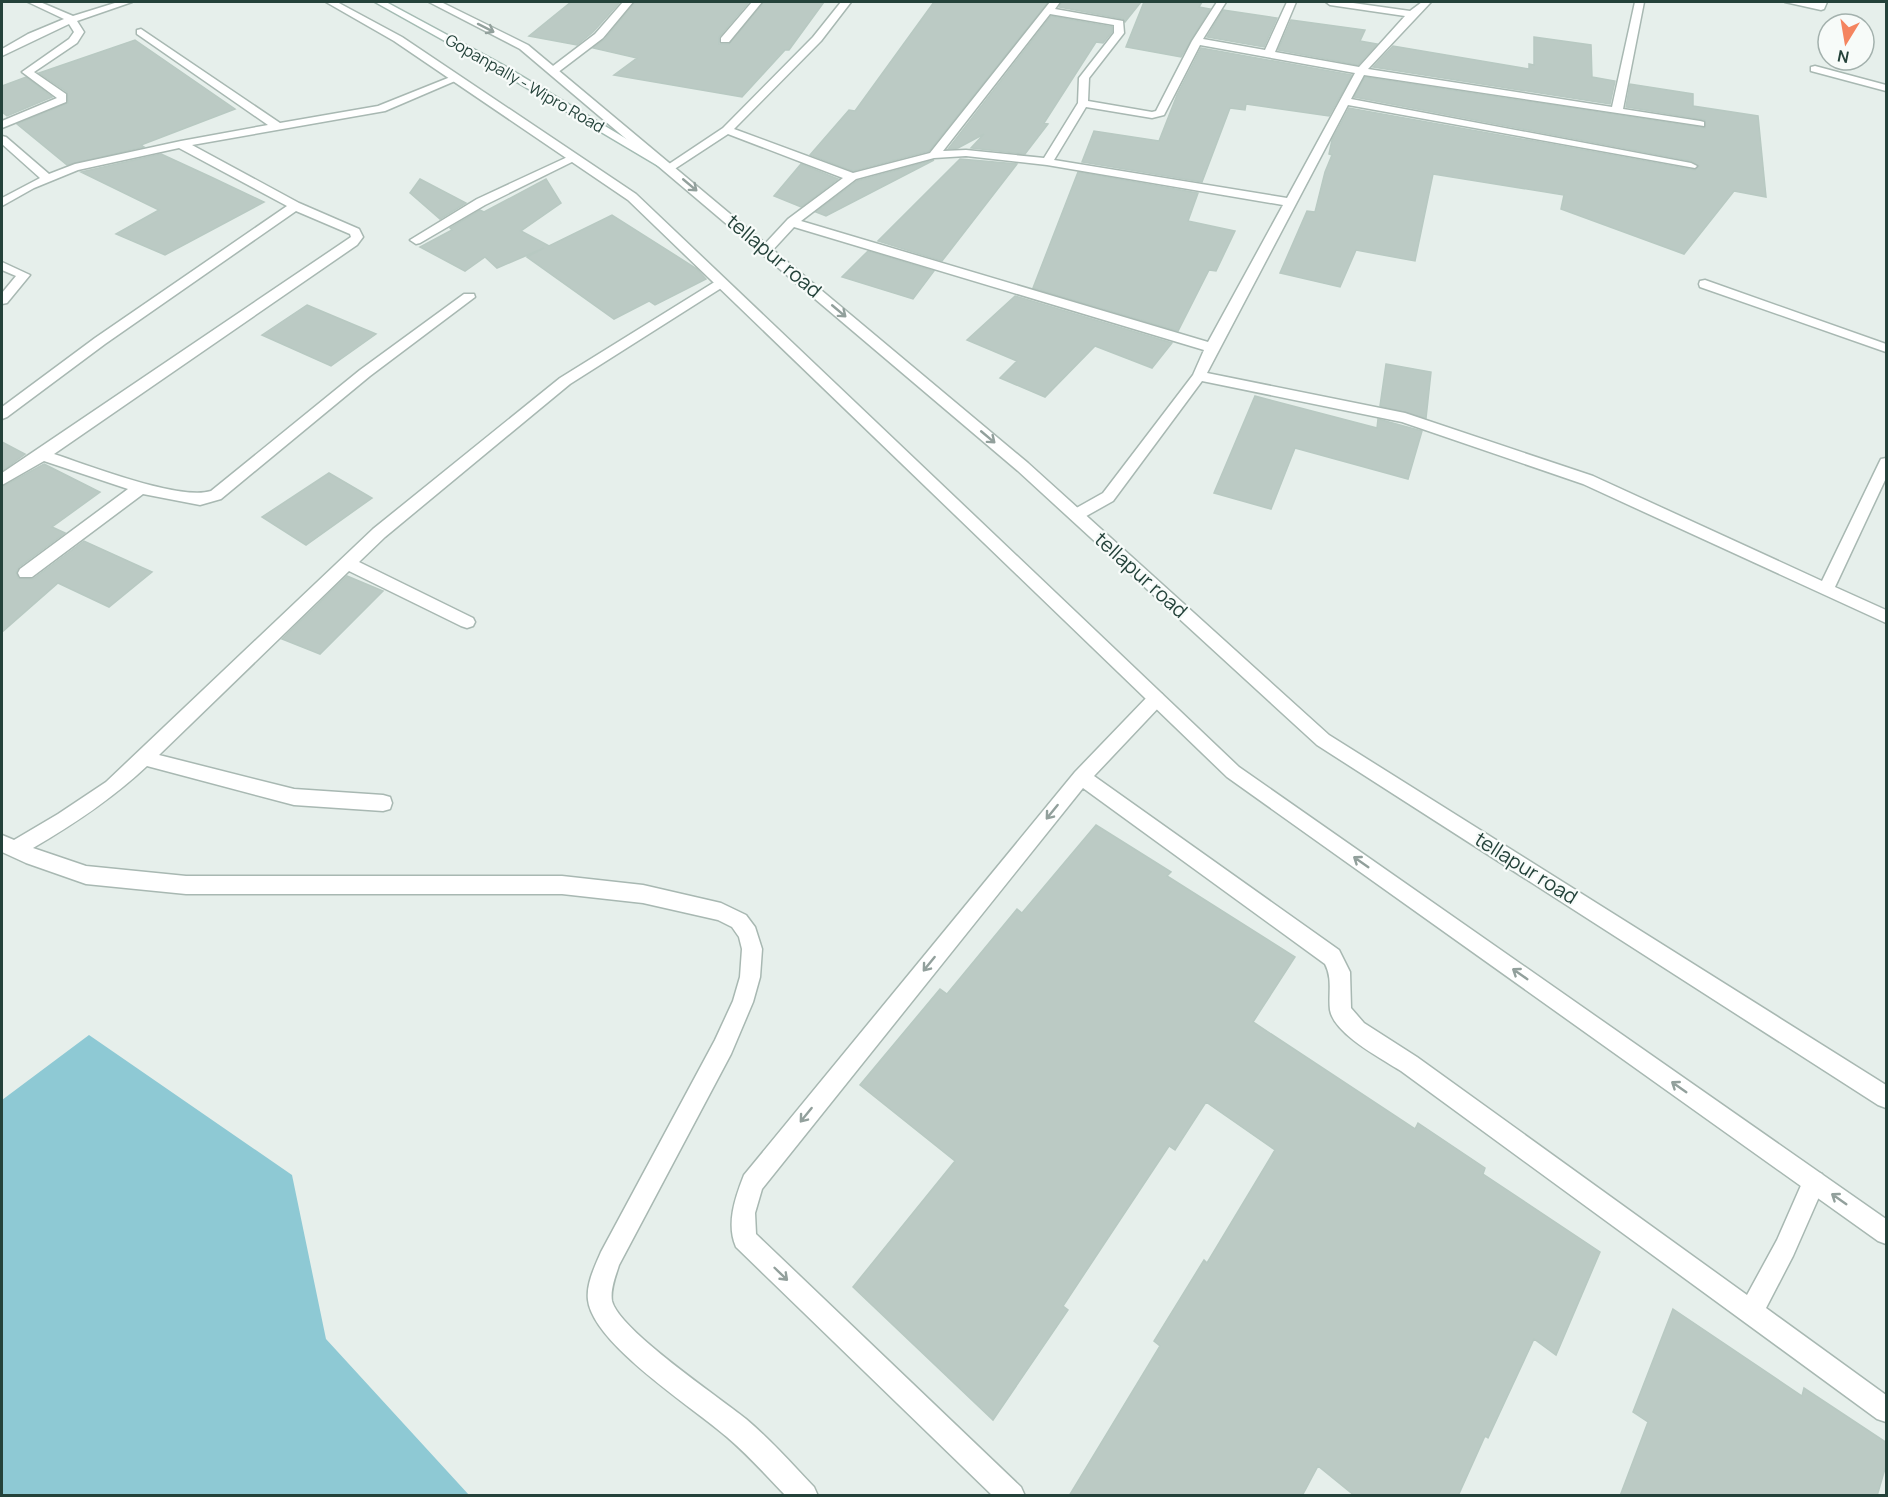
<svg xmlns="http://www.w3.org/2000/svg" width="1888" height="1497" font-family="Manrope,sans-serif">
<rect width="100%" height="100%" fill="#e6efeb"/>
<path fill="#8ec9d4" d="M89,1035L292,1175L326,1339L469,1495H2V1100Z"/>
<path fill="#bbcac4" stroke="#b8c9c2" stroke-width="1.5" d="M571,2H620L593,32L577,45L529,36Z
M635,2H749L719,37V44H729L764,2H824L789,50H785L742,97L614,75L637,58L593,48L605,39Z
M934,2H1048L929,151L853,171L810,155L849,110L855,111Z
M1062,2H1141L1125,22L1123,19L1059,7Z
M1144,2H1202L1199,7L1210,9L1181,57L1126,47Z
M1223,10L1277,18L1264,47L1207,37Z
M1051,16L1112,27V32L1103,43L1096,42L1044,123L1048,124L1025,154L971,148L984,134L958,148L948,149Z
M1291,20L1365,30L1360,41L1377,44L1358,65L1278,50Z
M1534,37L1591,45L1592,77L1615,81L1610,104L1373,67L1393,46L1529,69V64L1534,65Z
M135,40L235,109L141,145L144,147L67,165L17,124L68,103L67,92L39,73Z
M1201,48L1352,75L1329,116L1246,104L1245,110L1230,108L1202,182L1082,162L1094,131L1159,141L1177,95Z
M26,77L52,97L7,116L2,112V86Z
M1365,77L1705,128V120L1626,107L1630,84L1693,94V106L1758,116L1766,197L1734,191L1684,254L1561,209L1564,195L1433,174L1415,261L1356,250L1340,287L1280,273L1307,211L1315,212L1325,172L1332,155L1329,154L1332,140L1349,108L1695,170L1699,166L1691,161L1354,97Z
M161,154L211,177L264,202L165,255L116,234L159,210L81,172Z
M960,159L1017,164L942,261L878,241Z
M934,160L826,216L816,212L857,181Z
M801,164L838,179L801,207L774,196Z
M1078,172L1198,193L1188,221L1235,231L1216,271L1209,270L1178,331L1033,288Z
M420,179L466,203L440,219L410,193Z
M546,179L561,203L521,231L549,246L612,215L697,269L706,279L655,305L649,301L614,319L527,257L544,248L497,268L485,257L465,271L420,247L452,230L450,228L480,210L484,212Z
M868,251L934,271L913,299L842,277Z
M1015,296L1172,343L1152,368L1095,346L1045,397L1000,378L1017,361L967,340Z
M307,305L376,334L331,366L262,335Z
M1386,364L1431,372L1426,418L1380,406Z
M1255,396L1377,428L1378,419L1422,431L1408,479L1295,448L1271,509L1214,493Z
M2,442L25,454L2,471Z
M44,464L100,492L52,527L65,533L19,567L16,572L18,578L33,579L84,541L152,572L109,607L58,583L2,632V487Z
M329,473L372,498L306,545L262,517Z
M347,576L383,591L320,654L282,639Z
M1096,825L1171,872L1167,876L1295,957L1253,1022L1415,1129L1418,1123L1485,1168L1483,1174L1600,1252L1556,1355L1534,1339L1488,1438L1485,1436L1458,1496H1355L1318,1466L1302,1496H1069L1160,1346L1154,1341L1204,1260L1207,1263L1275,1150L1206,1102L1175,1150L1169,1146L1063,1306L1068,1310L993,1420L853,1287L955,1161L860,1085L940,989L947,994L1017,909L1022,913Z
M1673,1309L1802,1396L1804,1388L1887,1443V1462L1877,1496H1620L1648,1422L1633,1412Z"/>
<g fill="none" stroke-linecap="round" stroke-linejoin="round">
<defs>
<path id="service" d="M1785,2L1817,3L1818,2H1827L1824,9L1821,10Z"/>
<path id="minor" d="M28,2H40L73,16L118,2H132L77,21L84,32L77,43L34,72L66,94V102L2,128V121L57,98L22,72L69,39L74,32L69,24L2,56V49L28,34L64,19Z
M623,2H633L603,38L557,73H549V69L595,34Z
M752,2H762L729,42H721V38Z
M841,2H851L821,41L734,129L853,173L930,153L1050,2H1060L1055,9L1123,21L1124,33L1089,78L1088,101L1152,112L1156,111L1192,41L1217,2H1226L1203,39L1265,50L1287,2H1296L1275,52L1359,67L1405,16L1330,5L1326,2H1346L1410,11L1422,2H1431L1368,69L1612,107L1635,2H1644L1623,109L1700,121L1704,122V126L1364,75L1351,99L1691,163L1697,166L1695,168L1348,105L1207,373L1405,413L1593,476L1822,581L1879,463L1881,459L1886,458V478L1835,587L1886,610V623L1583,484L1402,422L1202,381L1113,501L1081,519H1071L1068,515L1071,511L1103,493L1193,375L1204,350L794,227L770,253H762L760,250L762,247L788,219L843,178L728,134L673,170H665L663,168L723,128L813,37ZM1050,14L1114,25V33L1079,78L1078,103L1044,158L966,150L943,151ZM1200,45L1355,73L1287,198L1054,160L1086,107L1152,118L1164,115ZM966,156L1047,165L1283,205L1208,342L801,221L856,179L934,158Z
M141,29L280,123L378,106L453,76L462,78L385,111L192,145L299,203L359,229L363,237L357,245L54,454C88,465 179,501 211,491L360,370L464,294H474L475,297L370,376L221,499L200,505L143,494L32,577H20L18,573L20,569L128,489L44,461L2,485V473L351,237L350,234L296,211L105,344L7,417L2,419V407L95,338L287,206L179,148L78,170L34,188L2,206V198L40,178L2,144V136L6,137L49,174L75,164L181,141L268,125L137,34V30Z
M1815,66L1886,85V91L1811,71V67Z
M574,154L580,157L578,159L485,205L420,243L416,244L410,240L477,199Z
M2,262L30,275L7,303L2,304V293L16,276L2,270Z
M721,278L727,282L726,285L570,384L385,537L359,562L473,618L475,622L473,626L467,628L461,626L349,571L159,755L294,789L383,795L390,797L392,803L390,809L383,811L294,805L147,766C112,799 74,824 33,848L86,866L186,876H562L643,885L721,903L746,915L755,927L762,949L760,977L753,1002L731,1054L619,1265C616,1275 610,1289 612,1301C619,1330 719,1397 746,1419C770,1439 792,1464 814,1487L818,1496H786C767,1476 748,1455 727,1437C694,1408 593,1344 588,1300C586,1284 595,1266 601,1252L715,1040L733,1001L740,977L742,949L739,937L732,927L718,920L643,903L562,894H186L86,884L26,863L2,852V835L14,840L58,814L106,782L373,529L560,378Z
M1705,280L1886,344V352L1700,287L1699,284L1700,281Z
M1156,692L1162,694L1165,699L1162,704L1094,776L1339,950L1350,972L1351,1008L1364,1023L1417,1057L1747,1295L1777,1240L1806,1174L1814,1171L1822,1174L1825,1182L1822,1190L1793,1256L1766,1308L1886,1395V1422L1877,1419L1401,1071C1382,1059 1334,1034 1330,1010C1328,994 1333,979 1325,964L1083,788L762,1189L755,1213L756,1234L1021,1487L1025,1496H993L736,1247C726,1224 735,1198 744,1175L1075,772L1150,694Z"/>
<path id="tertiary" d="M326,2H337L402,37L636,194L1239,767L1886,1219V1244L1878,1241L1227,777L628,200L394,41Z
M429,2H441L528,45L1028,463L1329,735L1886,1085V1108L1878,1105L1317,745L1018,471L520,49Z"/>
<path id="secondary" d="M375,2H386L503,65L675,168L673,170H665L495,69Z"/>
</defs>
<use href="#service" stroke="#a8b8b2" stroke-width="3"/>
<use href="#minor" stroke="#a8b8b2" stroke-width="3"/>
<use href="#tertiary" stroke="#a8b8b2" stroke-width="3"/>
<use href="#secondary" stroke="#a4bbb3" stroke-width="3"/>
<use href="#service" fill="#fff" fill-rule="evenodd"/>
<use href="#minor" fill="#fff" fill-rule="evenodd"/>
<use href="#tertiary" fill="#fff" fill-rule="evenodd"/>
<use href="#secondary" fill="#fff" fill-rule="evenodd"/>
</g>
<defs><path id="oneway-shaft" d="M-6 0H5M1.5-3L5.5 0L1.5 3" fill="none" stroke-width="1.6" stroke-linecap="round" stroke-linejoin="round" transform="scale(1.5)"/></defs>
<g stroke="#92a09c">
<use href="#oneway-shaft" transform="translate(486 28) rotate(27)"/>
<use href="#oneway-shaft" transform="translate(690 185) rotate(40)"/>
<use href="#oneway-shaft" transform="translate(839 311) rotate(40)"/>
<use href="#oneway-shaft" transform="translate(988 437) rotate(40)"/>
<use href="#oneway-shaft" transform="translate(1052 812) rotate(129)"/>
<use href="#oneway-shaft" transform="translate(1361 862) rotate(-145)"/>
<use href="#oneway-shaft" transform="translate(929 964) rotate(129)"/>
<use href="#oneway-shaft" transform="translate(1520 974) rotate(-145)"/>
<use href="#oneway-shaft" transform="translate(1679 1087) rotate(-145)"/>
<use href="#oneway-shaft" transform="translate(806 1115) rotate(129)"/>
<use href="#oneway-shaft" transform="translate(1839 1199) rotate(-145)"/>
<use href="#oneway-shaft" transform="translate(781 1274) rotate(44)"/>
</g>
<g text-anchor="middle" stroke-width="4.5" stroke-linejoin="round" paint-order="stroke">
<g font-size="16" fill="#24423a" stroke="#f7fbf9">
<text transform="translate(525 83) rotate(30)" y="6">Gopanpally - Wipro Road</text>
</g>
<g font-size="20" fill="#24423a" stroke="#f7fbf9">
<text transform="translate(774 256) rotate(40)" y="7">tellapur road</text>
<text transform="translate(1141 575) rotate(42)" y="7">tellapur road</text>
<text transform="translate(1526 868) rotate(32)" y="7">tellapur road</text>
</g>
</g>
<rect width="1888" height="1497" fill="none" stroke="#24423a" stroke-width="6"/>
<g transform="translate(1846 42) rotate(191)"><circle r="28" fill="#f7fbf9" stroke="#a3b1ad" stroke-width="1.5"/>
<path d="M0-4.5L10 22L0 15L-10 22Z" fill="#f4845f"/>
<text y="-9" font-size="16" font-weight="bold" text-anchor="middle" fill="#24423a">N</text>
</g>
</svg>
